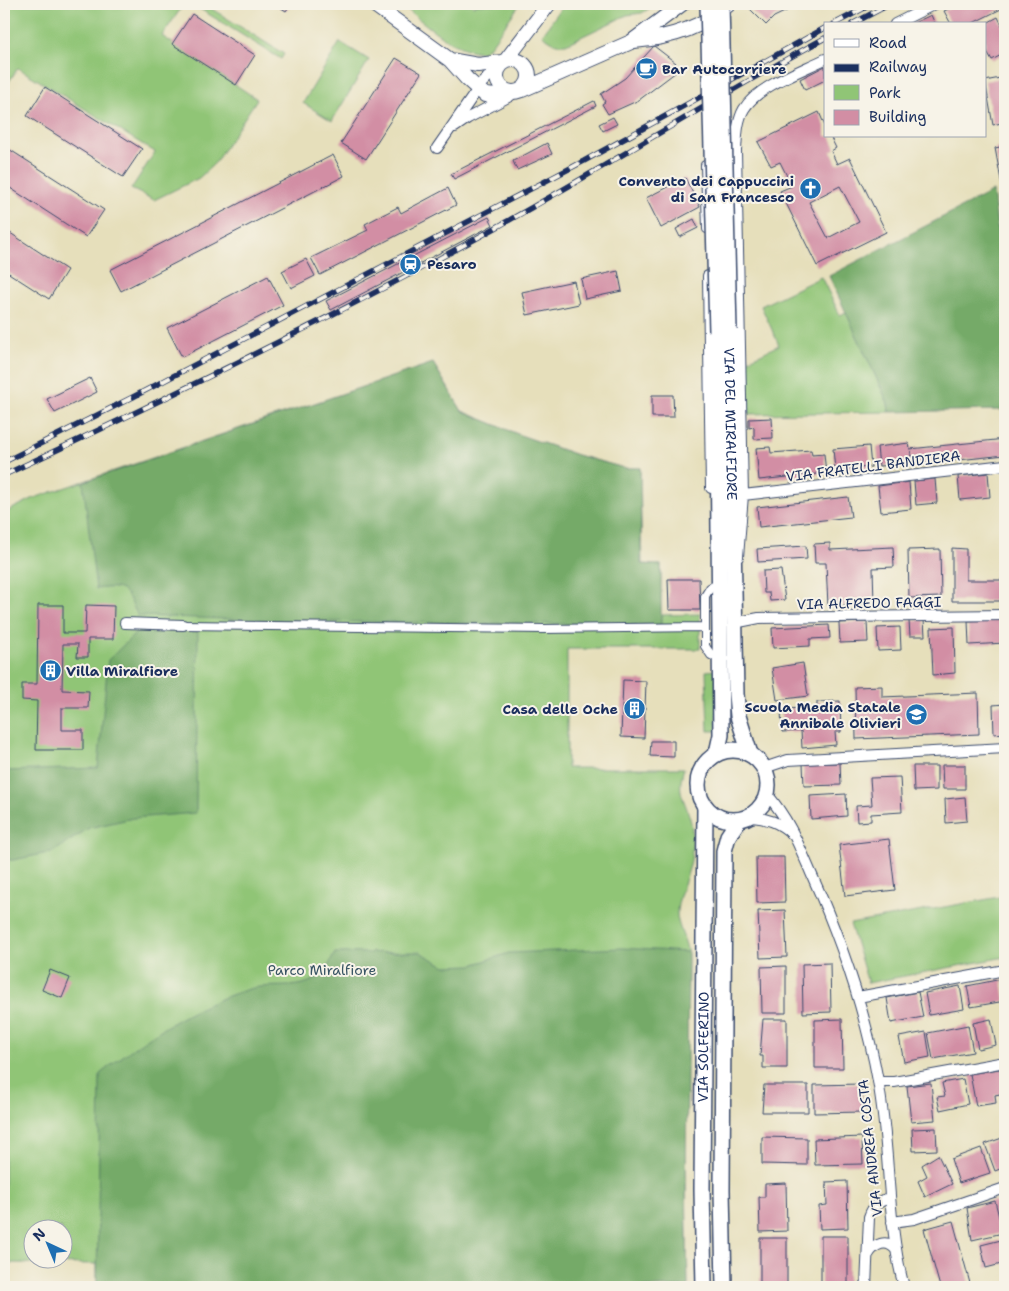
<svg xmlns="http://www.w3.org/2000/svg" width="1009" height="1291" font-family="'Shantell Sans',sans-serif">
<rect width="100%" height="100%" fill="#f7f3e8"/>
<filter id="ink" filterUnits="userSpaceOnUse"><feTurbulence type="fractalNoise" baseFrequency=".02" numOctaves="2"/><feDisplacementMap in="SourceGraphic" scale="10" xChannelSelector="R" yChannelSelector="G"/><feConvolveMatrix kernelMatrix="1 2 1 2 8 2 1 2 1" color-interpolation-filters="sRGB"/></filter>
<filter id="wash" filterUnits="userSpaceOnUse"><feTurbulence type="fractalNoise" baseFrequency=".0096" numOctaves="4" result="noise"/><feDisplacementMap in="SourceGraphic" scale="20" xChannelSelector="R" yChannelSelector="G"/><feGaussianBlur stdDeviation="1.12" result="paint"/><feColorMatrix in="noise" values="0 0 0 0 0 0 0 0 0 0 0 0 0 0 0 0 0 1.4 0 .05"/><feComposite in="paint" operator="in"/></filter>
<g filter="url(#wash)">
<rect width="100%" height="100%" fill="#e6dfbb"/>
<path fill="#90c576" stroke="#567a6a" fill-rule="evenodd" d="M4,4H184L162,36L257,99L215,163L199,178L154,200L131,189L155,152L18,68L4,89Z
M192,4H204L284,54L281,59Z
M400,4H471L474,6L477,4H520L491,45L483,52C452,51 424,22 400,4Z
M564,4H657L642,13L627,15L566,44H556L542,35Z
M340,42L369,60L332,121L303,103Z
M821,277L840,315L846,312L888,403L889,412L747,414L746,361L779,345L761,306Z
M433,363L462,411L520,435L577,455L624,468H640L642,564L661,565V615L700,614V649H567V768H684C677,792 682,793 689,815C693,827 693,840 692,852C691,873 679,890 677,911C676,926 688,941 688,958C687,1068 685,1177 688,1287H97V1264L4,1263V513L34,498ZM32,1228H62V1258H32Z
M716,670L717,731H708L706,671Z
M1005,896V957L868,983L850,924Z"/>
<path fill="#74aa67" stroke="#486c62" d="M993,191L1005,292V410L889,412L888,403L829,276Z
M433,363L462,411L520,435L577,455L624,468H640L641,564L661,565V625L284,621L138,616C124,590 128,585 96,589L83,482Z
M138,631H198L196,813L133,818L89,828L53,852L13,860H4V771L98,768L108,660Z
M622,948L688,952L686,1190L688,1287H97L100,1074C145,1037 193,1006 249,989C271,983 297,991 317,978C326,973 330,962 335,953L420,952L445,966L472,965L509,953Z"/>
<g id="blocks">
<path fill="#d28ea4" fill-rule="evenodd" d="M275,4H291L286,11Z
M745,4H801L774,17L766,25Z
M959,4H1005V7L971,24H951L944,11Z
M192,14L255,55L236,85L172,44Z
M931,15L935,24H912Z
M998,17L1005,32V53L992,60L985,48V24Z
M654,46L676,63L672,67L676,72L639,100L608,114L602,104L605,102L601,94L625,78Z
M396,58L421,73L366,159L341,143Z
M825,66V80L805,90L800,79Z
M1005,77V122L993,125L985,81Z
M45,87L142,149L123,177L27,116Z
M594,101L596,106L454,179L451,174Z
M819,112L825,126V136H830L836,148L831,151L837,164L850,158L886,232L817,266L780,191L792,186L780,162L771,166L758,142ZM840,186L859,222L828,238L809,202Z
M613,117L617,124L603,131L599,124Z
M547,143L552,154L517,170L513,161Z
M4,146L104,210L86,237L4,184Z
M1005,146V191H1003L995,148Z
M333,155L344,176L121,291L110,270Z
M685,178L700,207L661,228L646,198Z
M448,188L456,205L320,275L311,258L368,230L365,224L398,207L401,213Z
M489,217L493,225L331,310L326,301Z
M694,219L698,228L680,237L676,229Z
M4,229L67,270L49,299L4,270Z
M306,259L315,276L291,288L282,271Z
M618,271L622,291L585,299L581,279Z
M268,276L283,305L182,357L167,328Z
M574,281L579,304L527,315L522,292Z
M90,378L97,392L55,413L47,399Z
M652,395H673L674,417H652Z
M772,418L773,438L754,439V427L749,428V419Z
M1005,439V455L912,465L911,451V464L879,466L877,447L909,443L910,449Z
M869,446L871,467L835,470L833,449Z
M770,447L771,453L811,450L812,455L824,454L826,473L759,480L756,448Z
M988,473L990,497L960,500L958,476Z
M935,479L937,503L916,505L914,481Z
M909,482L911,509L881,512L878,486Z
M848,497L851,517L759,527L757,507Z
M830,543V550L893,547L894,567L873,568L874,604L828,606L826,563H815L814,544Z
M806,546L807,559L758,562L757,549Z
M952,548L966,549V580H1005V601H952Z
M940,549L941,597L909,598L908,550Z
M781,570L785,600L770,601L769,593H764L763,571Z
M668,579H699L700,610H669Z
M38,605H63V633H85L86,605L114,606L113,639H88V657H77L78,644H63L62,690L89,691L88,708H62V730H83V750H36L37,701L22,700V684H37Z
M924,620L925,636H910L909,621Z
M1004,620L1005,643L969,645L968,621Z
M867,622L868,642L840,643L839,623Z
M829,625L830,638L810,639V646L773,648L772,628Z
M900,627L901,650L878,651L877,628Z
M954,627L955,673L933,675L931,628Z
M803,663L808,696L777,700L772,668Z
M623,680L646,681L644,738L621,737Z
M882,686V697L978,693L979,734L856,739L855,687Z
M840,701L841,732H835L836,745L802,748L801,731L782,732L781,709L808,708V712H817V702Z
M1005,704V733L994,734L993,705Z
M651,741H674V757L650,756Z
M840,763L841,785L804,786L803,764Z
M942,765H965V789H943Z
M913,766H937V790L914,791Z
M900,777L902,812L871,814V821L857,822L856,806L872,805L870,778Z
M846,794L847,816L811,819L810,796Z
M965,797L967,821L946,823L945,799Z
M889,839L895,890L845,896L839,845Z
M756,857H784L785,902L757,903Z
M785,910L787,957L760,958L758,911Z
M830,963L831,1012L803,1013L802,964Z
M786,966V1013H762L761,967Z
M50,970L70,978L62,998L42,990Z
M1002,979L1005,1001L971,1007L967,986Z
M960,986L964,1009L929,1015L925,993Z
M918,992L923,1017L891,1023L887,998Z
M763,1019H787V1068H763V1056H760Z
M842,1019L843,1068H815V1020Z
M991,1019L996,1045L978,1049L973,1023Z
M968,1025L973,1052L933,1059L928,1033Z
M926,1032L930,1057L904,1062L899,1037Z
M1005,1068V1093L995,1095L996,1103L976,1106L970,1074Z
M963,1079L968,1104L940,1110L937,1097L945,1096L942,1083Z
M931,1083L935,1120L911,1122L907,1086Z
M862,1084V1112L814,1113V1085Z
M764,1085H808V1112H762Z
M936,1128L937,1150L913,1151L912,1129Z
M762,1137L807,1138V1165L762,1164Z
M862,1137L863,1164L815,1165L814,1139Z
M1005,1137V1167L995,1171L985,1144Z
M981,1148L990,1173L959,1183L951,1159Z
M938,1155L952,1184L925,1197L918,1181L927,1176L922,1165Z
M847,1181L848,1228L820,1229L819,1206L827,1205L826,1182Z
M786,1183L787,1231L760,1232L759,1197H765V1184Z
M995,1201L1003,1233L972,1240L967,1208Z
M953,1221L971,1287H940L924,1229Z
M821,1236H848V1286H821Z
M760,1238H787V1286H760Z
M1005,1239V1263L986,1268L981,1245Z"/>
</g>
</g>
<g filter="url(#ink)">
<use href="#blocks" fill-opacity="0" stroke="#39496c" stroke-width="1"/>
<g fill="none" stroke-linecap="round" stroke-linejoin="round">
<defs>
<path id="pedestrian" d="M707,229L705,165L714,161
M721,582L710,588L705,596V646L711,655L721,660
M183,625L544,629L705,627"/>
<path id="minor" d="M895,24L935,4
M455,127L468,118L510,96
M437,148L482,83L499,66
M711,488L708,276L719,273
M743,495L1005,465
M738,557L743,495L736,150C737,136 737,121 744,109C758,86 801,71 825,59
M125,623L183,625
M734,623L759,618L1005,615
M764,768L788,760L1005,748
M767,794C789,820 798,843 811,873C841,940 865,1009 878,1081C891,1150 886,1220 904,1287
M750,817C767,818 779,822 792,834
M858,997L1005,970
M878,1082H894L1005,1062
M892,1222L914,1219L1005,1188
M868,1255C874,1244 887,1238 896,1250
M866,1287L869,1217C873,1205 878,1202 889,1198"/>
<path id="tertiary" d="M373,4L450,60L467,79L485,95L497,96L510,92
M634,41C669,38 703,28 729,4
M450,60L478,65L502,62
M506,60L549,4
M497 76a16 16 0 1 1 32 0a16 16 0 1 1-32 0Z
M522,90L631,42L682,4"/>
<g id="secondary">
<path id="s1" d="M729,330L736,694L738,716L750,754"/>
<path d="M717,331L721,735L717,753"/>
<circle cx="733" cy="785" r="35"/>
<path id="s2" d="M704,1287L702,1190L705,807"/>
<path d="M724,1287L722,1190L724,851L728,836L738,821"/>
</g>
</defs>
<use href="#pedestrian" stroke="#39496c" stroke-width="10"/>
<use href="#minor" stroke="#39496c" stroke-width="12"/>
<use href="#tertiary" stroke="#39496c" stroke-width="16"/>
<use href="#secondary" stroke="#39496c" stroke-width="18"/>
<use href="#pedestrian" stroke="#fff" stroke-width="8"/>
<use href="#minor" stroke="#fff" stroke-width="10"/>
<use href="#tertiary" stroke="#fff" stroke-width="14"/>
<use href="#secondary" stroke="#fff" stroke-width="15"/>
<defs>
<path id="rail" d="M834,24L872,4
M852,24L890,4
M4,462L133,397L584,161L825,28
M4,475C170,397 336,316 497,227C608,166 714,98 825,38"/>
</defs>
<use href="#rail" stroke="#1b2f5e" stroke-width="5.5"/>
<use href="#rail" stroke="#f7f3e8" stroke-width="4" stroke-dasharray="11" stroke-linecap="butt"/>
<defs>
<path id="secondary-bridge" d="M708,4L717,331
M721,4L729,330"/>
</defs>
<use href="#secondary-bridge" stroke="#39496c" stroke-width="18" stroke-linecap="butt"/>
<use href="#secondary-bridge" stroke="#fff" stroke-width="15"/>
</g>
</g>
<defs>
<symbol id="cafe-disc" viewBox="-11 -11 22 22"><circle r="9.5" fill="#1f6fb2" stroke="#f7f3e8"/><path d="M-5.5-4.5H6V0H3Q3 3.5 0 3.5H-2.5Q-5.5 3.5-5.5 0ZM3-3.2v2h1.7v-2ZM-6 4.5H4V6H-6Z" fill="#fff"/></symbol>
<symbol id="church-disc" viewBox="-11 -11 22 22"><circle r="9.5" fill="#1f6fb2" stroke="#f7f3e8"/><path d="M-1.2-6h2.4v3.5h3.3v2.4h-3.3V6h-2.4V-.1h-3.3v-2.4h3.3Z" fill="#fff"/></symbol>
<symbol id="station-disc" viewBox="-11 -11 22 22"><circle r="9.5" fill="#1f6fb2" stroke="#f7f3e8"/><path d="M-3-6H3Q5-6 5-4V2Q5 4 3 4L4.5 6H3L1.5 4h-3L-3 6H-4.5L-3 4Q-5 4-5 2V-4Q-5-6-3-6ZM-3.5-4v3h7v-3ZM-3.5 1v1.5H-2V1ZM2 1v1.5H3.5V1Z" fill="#fff"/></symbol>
<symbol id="building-disc" viewBox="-11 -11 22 22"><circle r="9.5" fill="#1f6fb2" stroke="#f7f3e8"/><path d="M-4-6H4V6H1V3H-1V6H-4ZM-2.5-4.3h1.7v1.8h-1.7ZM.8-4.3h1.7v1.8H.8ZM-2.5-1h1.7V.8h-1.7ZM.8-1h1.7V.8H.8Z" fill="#fff"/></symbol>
<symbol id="school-disc" viewBox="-11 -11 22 22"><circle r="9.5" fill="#1f6fb2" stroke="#f7f3e8"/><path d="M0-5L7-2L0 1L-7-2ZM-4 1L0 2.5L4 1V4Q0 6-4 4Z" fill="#fff"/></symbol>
</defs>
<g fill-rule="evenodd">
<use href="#cafe-disc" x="634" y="56" width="25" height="25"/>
<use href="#church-disc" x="798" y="176" width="25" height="25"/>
<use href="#station-disc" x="398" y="252" width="25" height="25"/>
<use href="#building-disc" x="38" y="658" width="25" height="25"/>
<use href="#building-disc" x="622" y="696" width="25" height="25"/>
<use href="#school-disc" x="904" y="702" width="25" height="25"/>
</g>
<g text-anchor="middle" stroke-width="4" stroke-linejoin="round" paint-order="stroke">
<g font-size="14" font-weight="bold" fill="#1b2f5e" stroke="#f7f3e8" text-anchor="start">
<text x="662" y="74">Bar Autocorriere</text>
<text x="794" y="186" text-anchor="end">Convento dei Cappuccini<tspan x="794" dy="16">di San Francesco</tspan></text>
<text x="427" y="269">Pesaro</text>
<text x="66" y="676">Villa Miralfiore</text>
<text x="901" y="712" text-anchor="end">Scuola Media Statale<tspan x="901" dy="16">Annibale Olivieri</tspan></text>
<text x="618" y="714" text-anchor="end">Casa delle Oche</text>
</g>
<g font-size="14" fill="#1b2f5e" stroke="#f7f3e8">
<text dy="5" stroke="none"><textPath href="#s1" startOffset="94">VIA DEL MIRALFIORE</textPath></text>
<text transform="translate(873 466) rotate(-7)" y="5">VIA FRATELLI BANDIERA</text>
<text transform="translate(869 603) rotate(-1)" y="5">VIA ALFREDO FAGGI</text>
<text dy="5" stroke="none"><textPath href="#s2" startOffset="240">VIA SOLFERINO</textPath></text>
<text transform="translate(870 1148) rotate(-96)" y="5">VIA ANDREA COSTA</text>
</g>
<g font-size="14" fill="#385464" stroke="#f7f3e8">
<text x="322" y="975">Parco Miralfiore</text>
</g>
</g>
<rect width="1009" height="1291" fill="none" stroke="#f7f3e8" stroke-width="20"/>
<rect x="824" y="22" width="162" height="115" fill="#f7f3e8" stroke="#9fa5b1"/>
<rect x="834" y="39" width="25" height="8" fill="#ffffff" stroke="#9fa5b1"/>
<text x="869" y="48" font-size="15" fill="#1b2f5e">Road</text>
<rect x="834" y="64" width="25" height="8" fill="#1b2f5e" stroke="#9fa5b1"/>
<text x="869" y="72" font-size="15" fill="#1b2f5e">Railway</text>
<rect x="834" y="85" width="25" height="15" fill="#90c576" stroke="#9fa5b1"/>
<text x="869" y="98" font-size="15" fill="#1b2f5e">Park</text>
<rect x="834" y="110" width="25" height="15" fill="#d28ea4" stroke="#9fa5b1"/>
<text x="869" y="122" font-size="15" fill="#1b2f5e">Building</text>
<g transform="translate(48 1244) rotate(316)"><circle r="24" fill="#f7f3e8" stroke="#9fa5b1"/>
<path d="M0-4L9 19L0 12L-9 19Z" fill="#1f6fb2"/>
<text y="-8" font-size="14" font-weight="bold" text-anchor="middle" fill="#1b2f5e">N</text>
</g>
</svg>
